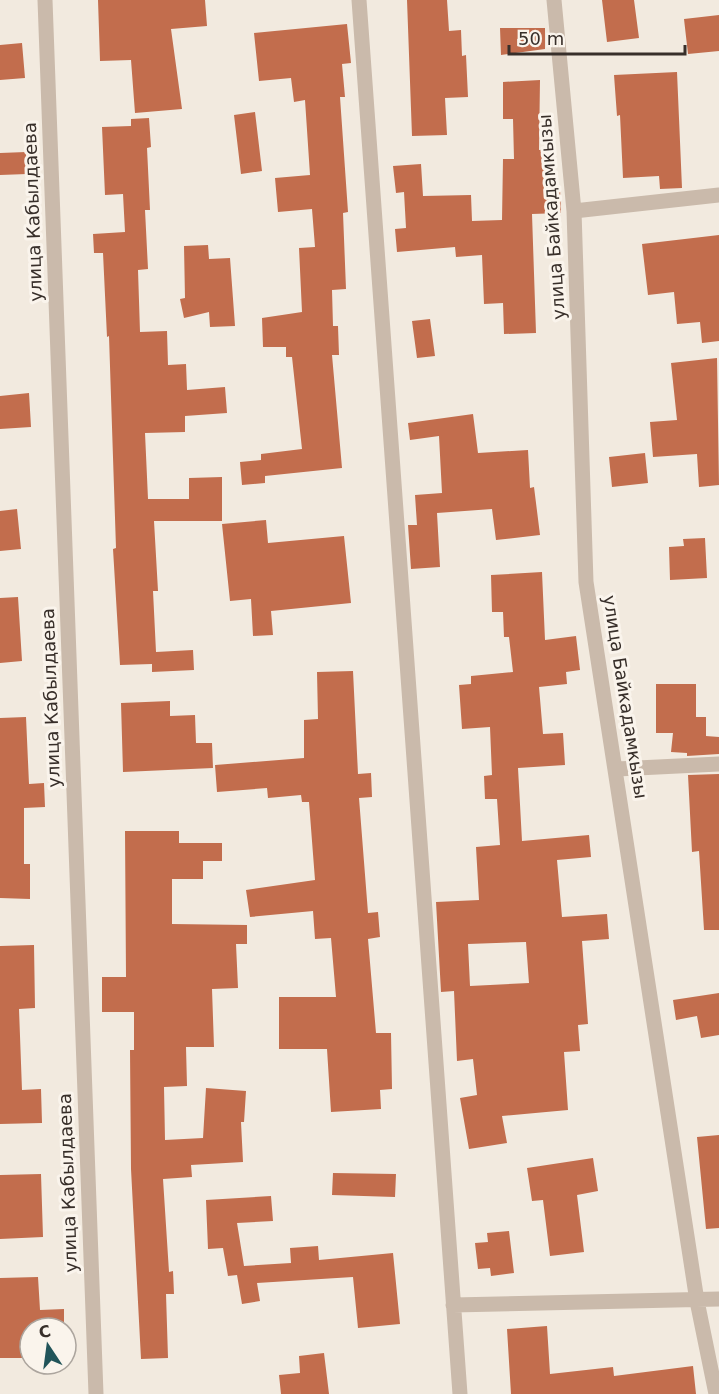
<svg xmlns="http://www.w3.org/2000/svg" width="719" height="1394" font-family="'DejaVu Sans',sans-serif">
<rect width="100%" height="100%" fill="#f2eadf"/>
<path fill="#c26d4d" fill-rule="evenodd" d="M98,0H205L207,26L171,29L182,109L135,113L131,60L100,61Z
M407,0H447L449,31L461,30L462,56L466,55L468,97L445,98L447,135L412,136Z
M602,0H634L639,38L607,42Z
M719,15V51L688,54L684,19Z
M347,24L351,63L342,64L345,97H340L348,212L343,213L346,289L332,290L333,326H338L339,355H332L342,468L265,476V483L242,485L240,462L261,460V454L302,449L292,357H286V347H263L262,318L302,312L299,248L315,247L312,209L278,212L275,178L310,175L305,100L294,102L291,78L259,81L254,33Z
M500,28H545V49L501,55Z
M22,43L25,78L0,80V45Z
M677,72L682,188L660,189L659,176L623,178L620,115L617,116L614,75Z
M540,80L539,150L548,149L550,188H560L561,213L532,214L536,333L504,334L503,303L484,304L482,255L456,257L455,247L397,252L395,229L406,228L404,192L396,193L393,166L421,164L423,196L471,195L472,221L502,220L503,159H514L513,119H503V82Z
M255,112L262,171L241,174L234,115Z
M149,118L151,147L147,148L150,210H145L148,269L138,270L140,332L167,331L168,365L186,364L187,390L225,387L227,413L185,416V432L145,433L148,499H189V478L222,477V521H154L158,591H153L156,652L193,650L194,670L152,672V664L120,665L113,549L116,548L109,336L107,337L103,253H94L93,234L125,232L123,194L105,195L102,127L131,126V119Z
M26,152L27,174L0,175V153Z
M719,235V341L702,343L700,322L677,324L674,292L648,295L642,244Z
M208,245L209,259L230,258L235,326L210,327L209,312L184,318L180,299L185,298L184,246Z
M430,319L435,356L417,358L412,321Z
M717,358L719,485L699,487L697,454L653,457L650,422L677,420L671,363Z
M29,393L31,427L0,429V396Z
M473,414L478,453L528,450L530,488L534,487L540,535L496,540L492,509L437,513L440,567L411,569L408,525H417L415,495L442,493L439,436L410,440L408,423Z
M645,453L648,483L612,487L609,457Z
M17,509L21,549L0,551V511Z
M266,520L268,543L344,536L351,603L271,611L273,635L253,636L251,599L230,601L222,524Z
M705,538L707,578L670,580L669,547L684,546L683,539Z
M542,572L545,640L576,636L580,670L566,672L567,684L539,687L543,734L563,733L565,765L518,768L522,841L589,835L591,857L557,860L562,917L607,914L609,939L582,941L588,1024L578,1025L580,1051L564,1052L568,1110L502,1116L507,1143L469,1149L460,1098L477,1095L473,1059L457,1061L454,991L441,992L436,902L479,900L476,847L500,845L497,799H485L484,776L492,775L490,727L462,729L459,685L471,684V676L513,672L509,637H504L503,612H492L491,575ZM526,942L529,983L470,986L468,944Z
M18,597L22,661L0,663V598Z
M353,671L358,774L371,773L372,797L359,798L368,913L378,912L380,937L368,939L376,1033H391L392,1089L380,1090L381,1109L331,1112L327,1049H279V997H336L331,938L315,939L313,911L250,917L246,890L315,880L309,802H302L301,795L268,798L267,788L217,792L215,765L304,758V720L318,719L317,672Z
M656,684H696V717H706V736L719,737V754L687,756V753L671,752L673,733H656Z
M170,701V716L195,715L196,743H212L213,768L123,772L121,703Z
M26,717L29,784L44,783L45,807L24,808V864H30V899L0,898V718Z
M719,774V930H704L699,851L692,852L688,775Z
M125,831H179V843H222V861H203V879H172V924L247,925V944H236L238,988L212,989L214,1047H186L187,1086L164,1087L165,1140L203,1138L206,1088L246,1091L244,1122H241L243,1162L191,1165L192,1177L163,1179L169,1272L173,1271L174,1294H166L168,1358L141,1359L131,1169L130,1050H134V1012H102V977H126Z
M34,945L35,1008L19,1009L22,1090L41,1089L42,1123L0,1124V946Z
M719,993V1035L701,1038L697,1016L676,1020L673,1000Z
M719,1135V1228L706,1229L697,1137Z
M593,1158L598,1191L577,1195L584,1252L550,1256L543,1200L532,1201L527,1168Z
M333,1173L396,1174L395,1197L332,1195Z
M41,1174L43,1237L0,1239V1175Z
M271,1196L273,1221L237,1223L244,1266L291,1263L290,1248L318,1246L319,1260L393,1253L400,1324L358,1328L353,1277L257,1283L260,1301L242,1304L237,1275L228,1276L223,1248L208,1249L206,1200Z
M509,1231L514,1273L491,1276L490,1268L478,1269L475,1243L488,1242L487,1233Z
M38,1277L40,1310L64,1309V1328H30V1358H0V1278Z
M547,1326L550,1374L613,1367L614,1376L693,1366L696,1394H511L507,1329Z
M324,1353L329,1394H281L279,1375L300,1373L299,1356Z"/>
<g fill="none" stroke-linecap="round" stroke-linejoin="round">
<path stroke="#cabaab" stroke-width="15" d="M45,0L96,1394
M359,0L460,1394
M554,0L574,211L586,582L697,1301L716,1394
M574,211L719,195
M617,769L719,764
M453,1305L719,1299"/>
</g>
<g text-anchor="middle" stroke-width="6" stroke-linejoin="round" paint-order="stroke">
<g font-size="18" fill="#382f2a" stroke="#faf4ec">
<text transform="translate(33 212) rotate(-92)" y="6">улица Кабылдаева</text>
<text transform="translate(552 217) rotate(-94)" y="6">улица Байкадамкызы</text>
<text transform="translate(625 697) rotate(81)" y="6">улица Байкадамкызы</text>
<text transform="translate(51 698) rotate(-92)" y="6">улица Кабылдаева</text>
<text transform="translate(68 1183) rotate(-92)" y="6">улица Кабылдаева</text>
</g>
</g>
<g transform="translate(48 1346) rotate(347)"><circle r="28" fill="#faf4ec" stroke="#aca59e" stroke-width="1.5"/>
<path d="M0-4.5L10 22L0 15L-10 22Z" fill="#215459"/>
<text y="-9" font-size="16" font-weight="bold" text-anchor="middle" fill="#382f2a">С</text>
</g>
<path d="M509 45v9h176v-9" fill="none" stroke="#382f2a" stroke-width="3"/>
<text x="518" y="45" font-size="18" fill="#382f2a" stroke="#faf4ec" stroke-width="4.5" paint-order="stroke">50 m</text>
</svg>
